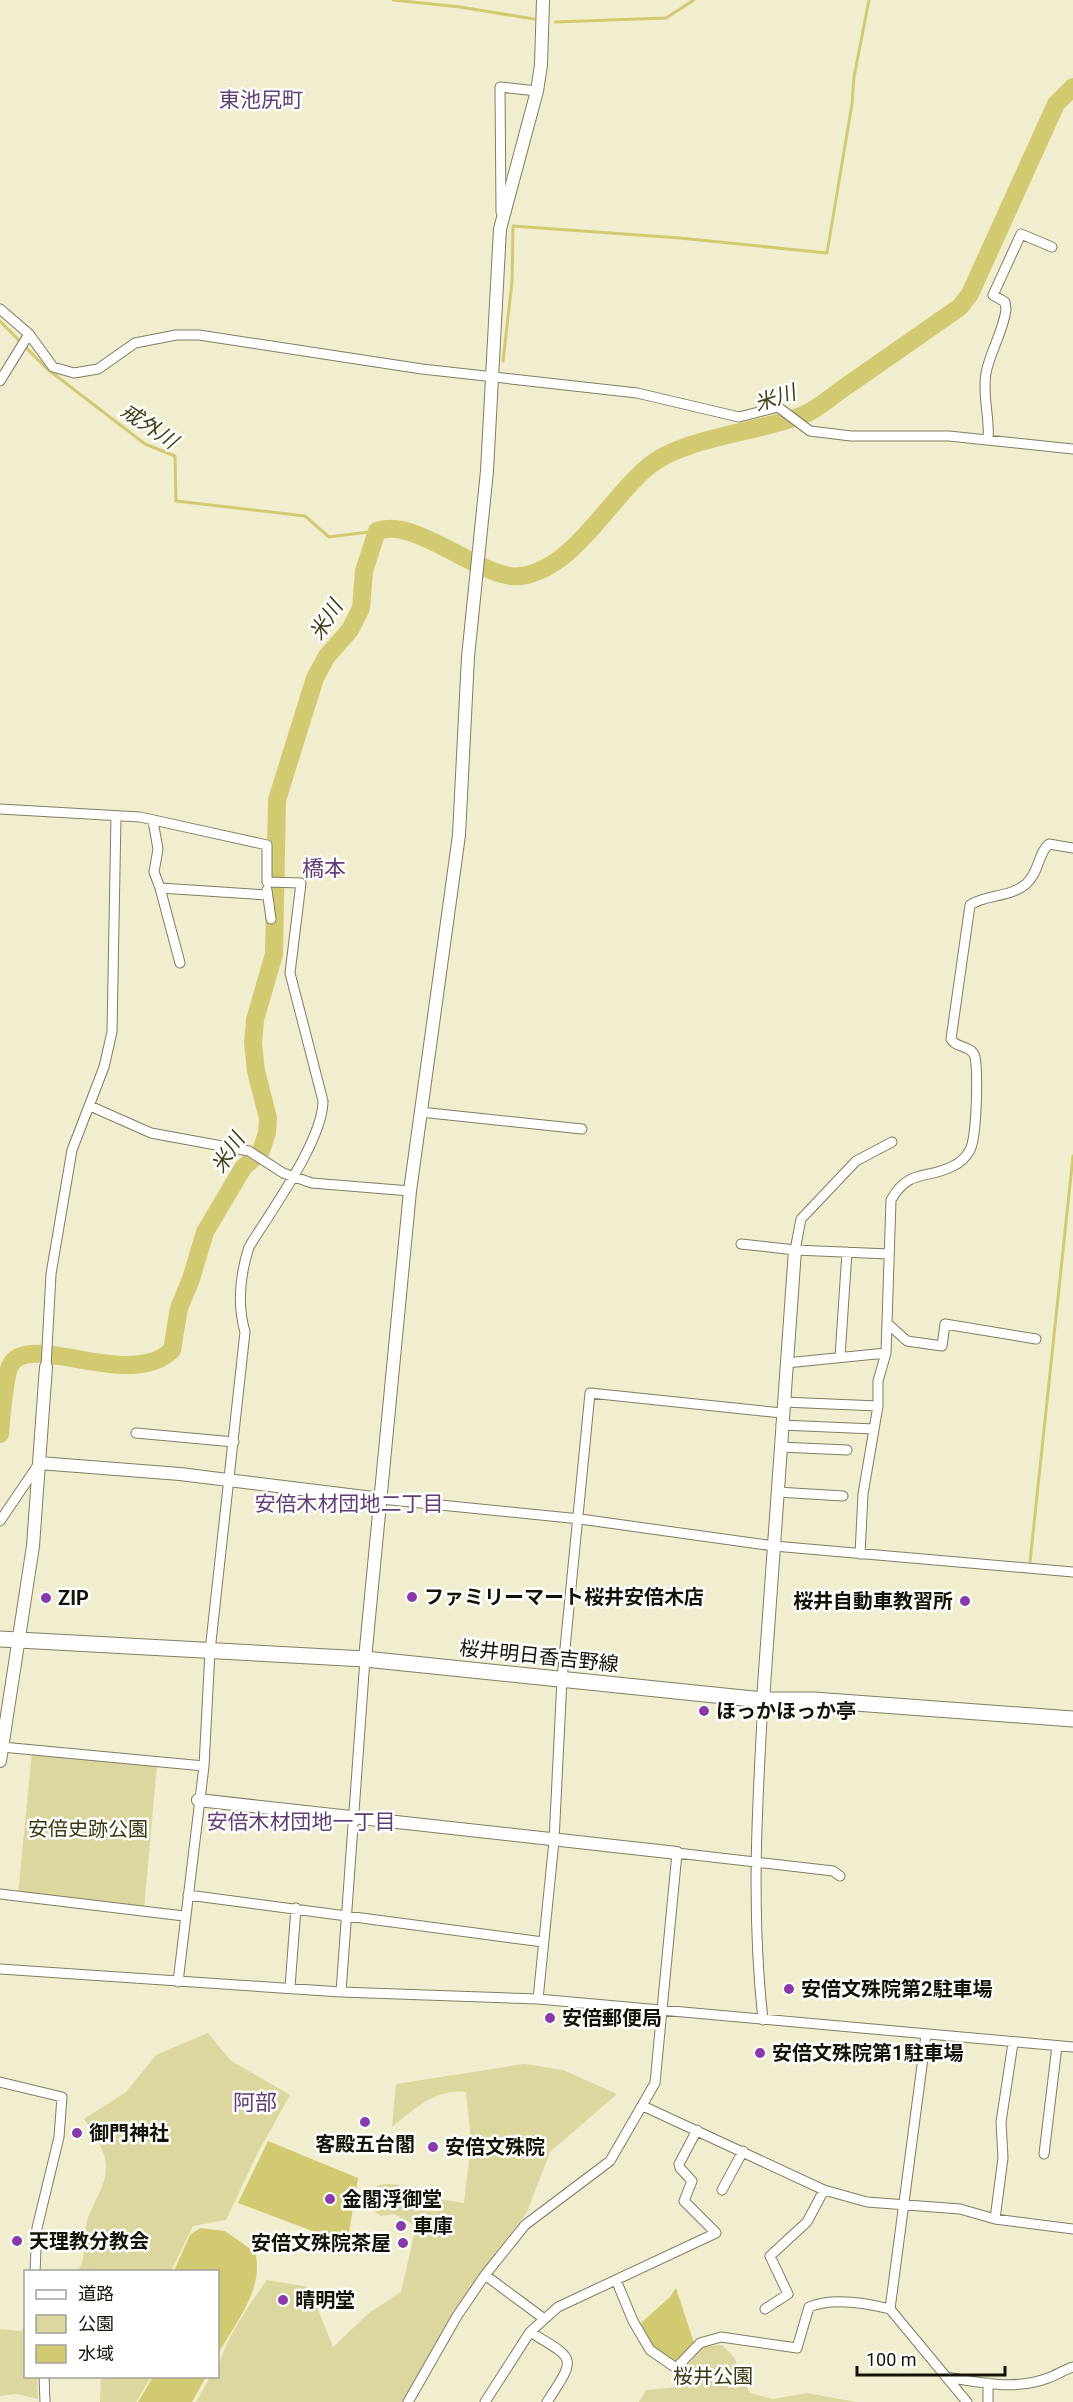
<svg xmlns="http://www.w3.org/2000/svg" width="1073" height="2402" font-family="Roboto,'Noto Sans JP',sans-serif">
<rect width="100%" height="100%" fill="#f0eece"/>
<path fill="#dcd79e" d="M32,1752L157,1765L144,1909L18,1894Z
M208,2033L230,2060L290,2095L257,2154L226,2220L193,2226L171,2271H78C87,2258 83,2242 86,2226C90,2204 107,2188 106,2165C106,2151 91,2131 84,2119L126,2092L156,2055Z
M524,2064L563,2070L617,2094L550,2152L527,2212L460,2303L403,2402H196L210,2377L218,2376C218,2348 250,2304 267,2280L309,2287L333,2347L369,2313L401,2292L416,2226L394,2214L381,2216L371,2209C369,2185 377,2182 399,2185L406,2194L464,2203L471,2142L466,2092C433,2089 416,2108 392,2127L396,2084Z
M25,2325L26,2376L37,2377L38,2399L17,2394L0,2396V2329L21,2331Z
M722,2345L734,2357L750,2393L773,2399L807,2393L856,2402H639L646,2390L689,2386L682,2371L704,2346Z
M101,2377V2376L151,2377L136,2402H100Z"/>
<path fill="#d2ca71" d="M268,2141L358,2178L347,2244L238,2203Z
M200,2228L225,2231L255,2252C265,2289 235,2323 218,2354V2272L174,2271L190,2235Z
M676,2288L694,2343L673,2364L648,2346L641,2323L670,2297Z
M153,2377L154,2376L206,2377L192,2402H138Z"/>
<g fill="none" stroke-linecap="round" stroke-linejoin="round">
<path stroke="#d2ca71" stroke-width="3" d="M393,0L460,7L534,19
M555,22L666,18L694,0
M0,321L46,368L145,444L175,456L176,501L305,516L329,537L377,531
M503,361L512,282L513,226L680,238L827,253L852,104L854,77L869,0
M1030,1562L1073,1156"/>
<path stroke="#d2ca71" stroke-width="18" d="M0,1434C1,1420 5,1376 10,1366C28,1329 129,1392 172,1350L179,1308L191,1279L205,1232L243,1168L261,1151L267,1133L268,1118L256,1071L253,1043L255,1020L274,954L277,800L315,678L327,656L350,630L361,608L364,571L377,531C417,516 484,582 521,576C575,568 609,498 649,466C684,437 760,432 803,415C819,409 834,394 848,385C885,359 923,333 960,307L970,294L1056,104L1073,87"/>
<defs>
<path id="minor" d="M501,212L500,87L537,91
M0,309L29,334L53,367L74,373L98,369L135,343L176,335H199L422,369L637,393L739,417L778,407L810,431L851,436H949L1073,449
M0,381L29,334
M988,439C990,417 982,396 986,373C990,352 1003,332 1006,310L1005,302L993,295L1021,234L1052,247
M0,809L140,817L267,845V882L301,883L290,973L323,1101C323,1140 271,1211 249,1247C240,1275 237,1304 245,1332L210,1651L204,1766L178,1982
M153,821L158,849L154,872L160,888
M267,890L271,919
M180,963L160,888L267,895
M90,1106L151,1133L249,1151L283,1173L312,1183L410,1191
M420,1112L582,1129
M741,1244L795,1250L801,1219L856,1161L892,1142
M795,1250L889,1254
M887,1323L907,1341L942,1346L945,1324L1036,1339
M840,1357L847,1252
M786,1363L886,1353
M46,1367L51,1274L72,1150L104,1067L112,1032L116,816
M783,1402L878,1406
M781,1425L874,1429
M136,1433L234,1442
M780,1447L847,1450
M777,1492L843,1496
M381,1499L580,1519L774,1546L1073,1572
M0,1521L38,1465
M860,1554L863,1494L878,1406V1381L886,1353L891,1200C909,1168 927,1180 953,1166C960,1163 966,1157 970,1150C977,1136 978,1073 975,1057C972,1045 955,1048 951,1039L970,905C987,894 1009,898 1026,884C1039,873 1038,853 1049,844L1073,848
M763,1700C757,1809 751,1911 763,2020
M2,1747L204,1766
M0,1894L184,1916
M188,1895L543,1942
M0,1969L341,1992L538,1999L1073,2047
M290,1987L296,1908
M341,1992L365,1659
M538,1999L554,1841L562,1679L590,1393L782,1413
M926,2035L890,2309L967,2402
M0,2082L62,2097L59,2137L37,2228L35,2272
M643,2106L824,2190L867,2202L960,2209L995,2219L1073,2229
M1044,2154L1057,2046
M722,2190L743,2151
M995,2219L1003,2158L1001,2122L1013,2043
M485,2275L543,2318
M616,2280L633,2321L650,2350L676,2368L700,2343L721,2337L797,2348L809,2307C833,2297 866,2303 890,2309
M765,2309L788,2294L770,2256L807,2222L824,2190
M530,2332C576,2360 577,2356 547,2402
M44,2376L45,2402
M946,2377C979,2382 1014,2391 1048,2378C1057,2375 1063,2370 1073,2367
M408,2402L457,2316L485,2275L525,2225L610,2161L655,2083L677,1853L833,1871L840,1876
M485,2402L530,2332L558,2307L716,2233L684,2201L692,2181L680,2168L679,2164L697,2130
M988,2402V2383"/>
<path id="tertiary" d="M39,1463L46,1367
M365,1659L410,1191L459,835L468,657L487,471L500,229L537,91L541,65L543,0
M763,1700L795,1250
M0,1761L33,1546L39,1463L180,1474L381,1499
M198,1800L677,1853"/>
<path id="primary" d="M0,1639L365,1659L763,1700H814L1073,1719"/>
</defs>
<use href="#minor" stroke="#807e61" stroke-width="11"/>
<use href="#tertiary" stroke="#807e61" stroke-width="14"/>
<use href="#primary" stroke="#807e61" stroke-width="17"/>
<use href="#minor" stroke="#fff" stroke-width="9"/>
<use href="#tertiary" stroke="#fff" stroke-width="12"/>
<use href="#primary" stroke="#fff" stroke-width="15"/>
</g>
<g fill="#883aab" stroke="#fff" stroke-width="2">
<circle cx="412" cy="1597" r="6"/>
<circle cx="46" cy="1598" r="6"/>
<circle cx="965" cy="1601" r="6"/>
<circle cx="704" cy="1711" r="6"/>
<circle cx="789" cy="1989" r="6"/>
<circle cx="550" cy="2018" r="6"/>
<circle cx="760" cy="2053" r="6"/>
<circle cx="365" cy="2122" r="6"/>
<circle cx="77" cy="2133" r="6"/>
<circle cx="433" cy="2147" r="6"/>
<circle cx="330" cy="2199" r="6"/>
<circle cx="401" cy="2226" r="6"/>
<circle cx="17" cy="2241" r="6"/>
<circle cx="403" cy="2243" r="6"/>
<circle cx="283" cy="2300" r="6"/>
</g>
<g text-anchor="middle" stroke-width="5" stroke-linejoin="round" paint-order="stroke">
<g font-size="20" font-weight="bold" fill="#141308" stroke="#fff" text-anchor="start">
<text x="424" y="1604">ファミリーマート桜井安倍木店</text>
<text x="58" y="1605">ZIP</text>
<text x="953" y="1608" text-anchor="end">桜井自動車教習所</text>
<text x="716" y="1718">ほっかほっか亭</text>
<text x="801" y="1996">安倍文殊院第2駐車場</text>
<text x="562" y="2025">安倍郵便局</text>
<text x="772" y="2060">安倍文殊院第1駐車場</text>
<text x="89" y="2140">御門神社</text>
<text x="365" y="2151" text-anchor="middle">客殿五台閣</text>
<text x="445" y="2154">安倍文殊院</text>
<text x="342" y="2206">金閣浮御堂</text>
<text x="413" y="2233">車庫</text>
<text x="29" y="2248">天理教分教会</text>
<text x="391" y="2250" text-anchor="end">安倍文殊院茶屋</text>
<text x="295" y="2307">晴明堂</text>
</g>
<g font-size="20" fill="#141308" stroke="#fff">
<text transform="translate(539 1656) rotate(6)" y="7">桜井明日香吉野線</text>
</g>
<g font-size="20" fill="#3c3812" stroke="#fff">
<text x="88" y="1836">安倍史跡公園</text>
<text x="713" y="2383">桜井公園</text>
</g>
<g font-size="21" fill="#623c75" stroke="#fff">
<text x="261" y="107">東池尻町</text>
<text x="349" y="1511">安倍木材団地二丁目</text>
<text x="301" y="1829">安倍木材団地一丁目</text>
</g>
<g font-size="21" font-style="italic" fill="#433f19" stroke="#fff">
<text transform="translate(775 398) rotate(-18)" y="7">米川</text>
<text transform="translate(149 426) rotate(34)" y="7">戒外川</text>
<text transform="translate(326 620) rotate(-57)" y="7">米川</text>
<text transform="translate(228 1153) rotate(-57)" y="7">米川</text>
</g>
<g font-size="22" fill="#623c75" stroke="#fff">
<text x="324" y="876">橋本</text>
<text x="255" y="2110">阿部</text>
</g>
</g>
<rect x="24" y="2270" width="195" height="108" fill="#ffffff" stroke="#a1a19c" stroke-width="1.5"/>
<rect x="36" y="2290" width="30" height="9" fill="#ffffff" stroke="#a1a19c" stroke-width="1.5"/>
<text x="78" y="2300" font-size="18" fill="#141308">道路</text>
<rect x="36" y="2315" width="30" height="18" fill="#dcd79e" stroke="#a1a19c" stroke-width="1.5"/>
<text x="78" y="2330" font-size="18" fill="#141308">公園</text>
<rect x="36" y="2345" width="30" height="18" fill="#d2ca71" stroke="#a1a19c" stroke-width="1.5"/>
<text x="78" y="2360" font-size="18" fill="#141308">水域</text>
<path d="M857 2366v9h148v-9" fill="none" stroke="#141308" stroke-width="3"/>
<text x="866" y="2366" font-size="18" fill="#141308" stroke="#ffffff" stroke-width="4.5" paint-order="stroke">100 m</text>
</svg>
